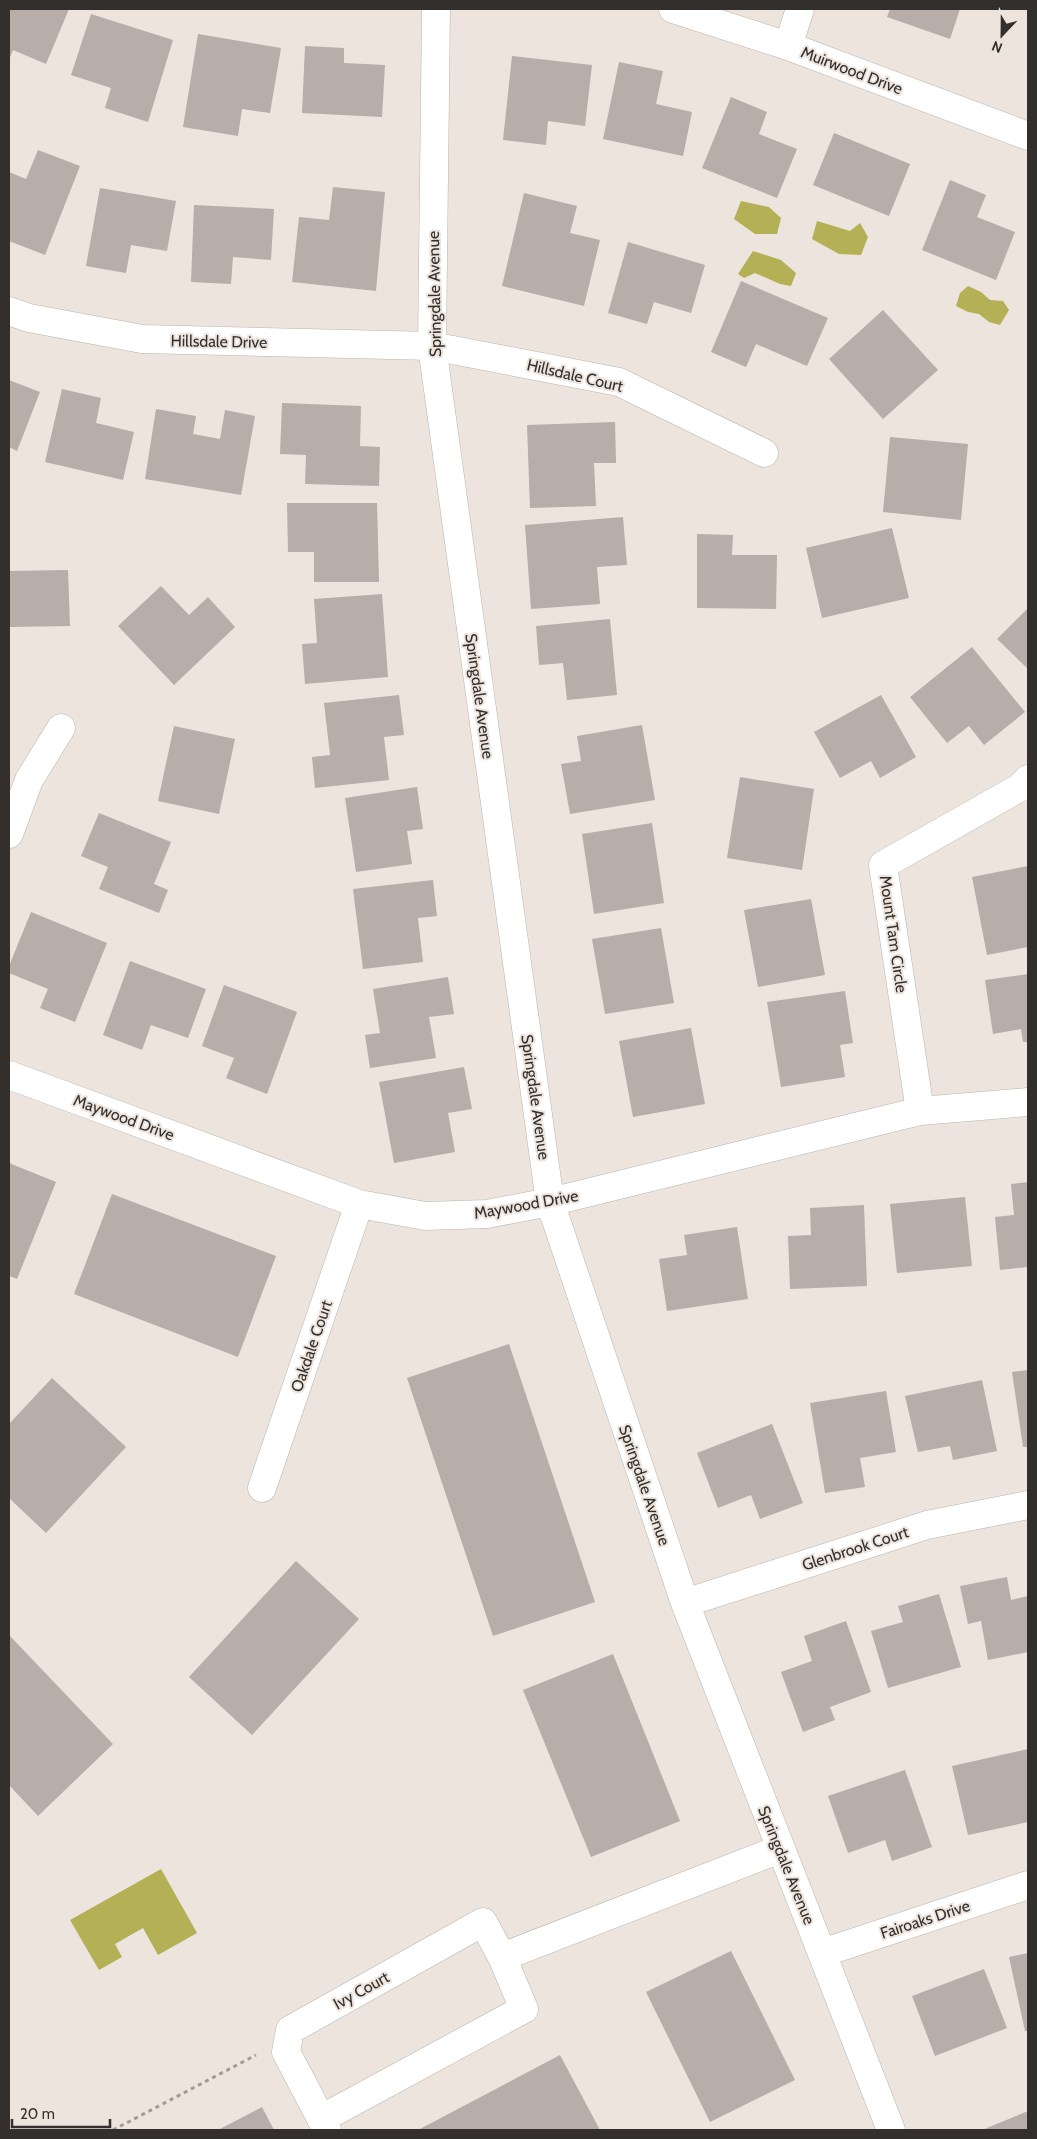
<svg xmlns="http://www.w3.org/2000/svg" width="1037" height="2139" font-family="Cabin,sans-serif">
<rect width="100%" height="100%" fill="#ece4dd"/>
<path fill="#b3b056" d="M741,201L769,207L781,218L777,234H755L734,219Z
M817,221L850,231L860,223L868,237L861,255L839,254L812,239Z
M753,251L781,260L796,273L791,286L780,284L755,273L744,278L738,274Z
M968,286L981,292L990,300L1003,301L1009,310L1000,325L989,322L979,314L968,312L956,306L960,293Z
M161,1869L197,1933L158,1955L143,1928L115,1944L122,1957L99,1970L70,1920Z"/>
<path fill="#b7ada9" d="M9,9H69L46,64L13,50L9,60Z
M890,9H960L950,39L887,17Z
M91,14L173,40L148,122L105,108L111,88L71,75Z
M198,34L281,48L270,113L242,109L238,136L183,127Z
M305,46L344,48V63L385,65L382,117L302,113Z
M512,56L592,65L585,126L548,121L546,145L503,140Z
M619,62L663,71L656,104L692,112L683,156L603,139Z
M731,97L767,112L759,134L797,149L777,198L702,168Z
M834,133L910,164L889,216L813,185Z
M38,150L80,166L45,255L9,241V172L26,179Z
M950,180L986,195L977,217L1015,232L996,280L922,250Z
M333,187L385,192L376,291L292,282L299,217L329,220Z
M100,188L176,201L167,251L131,245L126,273L86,266Z
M524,193L577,206L570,233L600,240L584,306L502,286Z
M194,205L274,209L271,260L233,257L231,284L191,282Z
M628,242L705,265L691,313L654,302L647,324L608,313Z
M741,281L828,318L807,366L756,344L746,367L711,352Z
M883,310L938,370L883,419L829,359Z
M9,380L40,392L17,451L9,447Z
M62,389L101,398L96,423L134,432L123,480L45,462Z
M282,403L361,406L360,446L380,447L379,486L305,484L306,455L280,454Z
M156,409L196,416L193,434L220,439L225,410L255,416L241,495L145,479Z
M615,422L616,463H594L596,506L530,508L527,425Z
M890,437L968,444L961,520L883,512Z
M287,503H377L379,582H314V552H288Z
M623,517L627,565L597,567L600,604L531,609L525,525Z
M892,528L909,598L822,618L806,548Z
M697,534L733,535L732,555H777L776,609L697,608Z
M68,570L70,626L9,627V571Z
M161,586L189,615L208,597L235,627L174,685L118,626Z
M382,594L388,677L305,684L302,644L317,643L314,599Z
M1028,608V669L997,639Z
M610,619L617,695L567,700L563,663L539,665L536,626Z
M972,647L1025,712L984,745L969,726L947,743L910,697Z
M399,695L404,735L384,737L389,780L315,788L312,757L330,755L324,703Z
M881,695L916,757L880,778L871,761L840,778L814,732Z
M642,725L655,800L570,814L561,764L581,761L577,736Z
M174,726L235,739L219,814L158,801Z
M740,777L814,789L802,870L727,858Z
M417,787L423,829L407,831L412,864L356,872L345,798Z
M99,813L171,842L154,884L168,890L159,913L99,889L108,867L81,856Z
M652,823L664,903L594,914L582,834Z
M1028,866V947L987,955L972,877Z
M433,880L437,916L418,918L423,962L363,969L353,889Z
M811,899L825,975L758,987L744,910Z
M31,912L107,943L75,1022L40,1008L48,989L9,973V966Z
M661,928L674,1003L605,1014L592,939Z
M130,961L206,989L188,1038L151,1025L142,1050L103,1035Z
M1028,974V1042H1023L1021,1029L993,1034L985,980Z
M448,977L454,1014L429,1017L436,1058L370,1068L365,1035L380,1033L373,989Z
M224,985L297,1012L267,1094L226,1078L234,1058L202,1046Z
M845,991L853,1043L840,1045L845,1077L781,1087L767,1002Z
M691,1028L705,1104L633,1117L619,1041Z
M464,1067L472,1109L448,1113L455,1152L394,1163L379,1082Z
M9,1163L56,1182L17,1279L9,1276Z
M1028,1182V1267L1000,1270L995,1217L1014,1215L1011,1184Z
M112,1194L276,1256L238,1357L74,1294Z
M965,1197L972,1266L897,1273L890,1204Z
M864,1205L867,1286L790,1289L788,1236L811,1235L810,1208Z
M737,1227L748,1299L667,1311L659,1259L687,1255L684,1235Z
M509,1344L595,1602L493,1636L407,1378Z
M1028,1370V1447H1023L1012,1372Z
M52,1378L126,1447L46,1533L9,1498V1424Z
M982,1380L997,1451L953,1460L950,1446L918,1452L905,1396Z
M886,1391L896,1452L860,1458L865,1487L825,1493L810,1403Z
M772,1424L803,1503L760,1519L751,1495L718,1508L697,1453Z
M296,1561L359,1619L252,1735L189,1677Z
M1007,1577L1011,1600L1028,1596V1652L988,1660L981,1621L968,1624L960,1586Z
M939,1594L961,1667L888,1688L871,1631L903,1622L898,1606Z
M846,1621L871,1692L830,1707L835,1720L803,1732L781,1672L812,1661L804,1636Z
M9,1635L113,1744L38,1816L9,1785Z
M613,1654L680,1821L591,1857L523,1690Z
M1028,1749V1822L968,1835L952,1766Z
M905,1770L932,1847L892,1861L885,1840L848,1853L828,1796Z
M731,1951L795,2080L710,2122L646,1992Z
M1028,1953V2031H1025L1009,1957Z
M984,1969L1007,2028L935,2056L912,1996Z
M560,2055L600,2130H418Z
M262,2107L274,2130H218Z
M1028,2111V2130H982Z"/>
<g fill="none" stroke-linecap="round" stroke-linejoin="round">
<defs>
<path id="minor" d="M436,9L432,346L550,1202L685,1603L891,2130
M673,9L788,46L1028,136
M788,46L800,9
M9,311L29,318L142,339L432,346L619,382L764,453
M9,834L29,780L61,728
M9,1075L359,1204L425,1216L487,1214L550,1202L920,1111L1028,1102
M920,1111L883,865L1019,788L1028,779
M262,1488L359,1204
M685,1603L927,1525L1028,1505
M822,1953L1028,1885
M321,2119L524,2009L502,1957
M327,2130L286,2052L290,2030L483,1922L502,1957L780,1849"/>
</defs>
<use href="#minor" stroke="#bbb4ac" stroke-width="29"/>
<path stroke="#a19b96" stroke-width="3" stroke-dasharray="4 4" stroke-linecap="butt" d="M113,2130L256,2055"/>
<use href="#minor" stroke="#fff" stroke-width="28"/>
</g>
<g text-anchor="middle" stroke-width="4" stroke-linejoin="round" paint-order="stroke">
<g font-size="16" fill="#322f2d" stroke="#ece4dd">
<text transform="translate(852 70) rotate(21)" y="6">Muirwood Drive</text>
<text transform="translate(434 294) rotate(-91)" y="6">Springdale Avenue</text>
<text transform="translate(219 341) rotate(1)" y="6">Hillsdale Drive</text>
<text transform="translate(575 375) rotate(13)" y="6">Hillsdale Court</text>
<text transform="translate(480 696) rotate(82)" y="6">Springdale Avenue</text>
<text transform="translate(894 934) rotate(82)" y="6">Mount Tam Circle</text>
<text transform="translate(536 1097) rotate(82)" y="6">Springdale Avenue</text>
<text transform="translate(124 1117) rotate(20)" y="6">Maywood Drive</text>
<text transform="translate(526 1204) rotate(-10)" y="6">Maywood Drive</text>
<text transform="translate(311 1346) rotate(-71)" y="6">Oakdale Court</text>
<text transform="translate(645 1485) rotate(71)" y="6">Springdale Avenue</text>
<text transform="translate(855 1548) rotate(-18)" y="6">Glenbrook Court</text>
<text transform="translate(787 1865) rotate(68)" y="6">Springdale Avenue</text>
<text transform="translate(925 1919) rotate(-18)" y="6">Fairoaks Drive</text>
<text transform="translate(361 1990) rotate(-29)" y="6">Ivy Court</text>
</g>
</g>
<rect width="1037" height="2139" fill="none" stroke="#322f2d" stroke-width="20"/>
<g transform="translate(1002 35) rotate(202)" stroke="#ece4dd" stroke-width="4" paint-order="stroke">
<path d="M0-4L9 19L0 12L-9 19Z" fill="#322f2d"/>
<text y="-8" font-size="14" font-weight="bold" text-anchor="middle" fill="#322f2d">N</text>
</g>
<path d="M12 2119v8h98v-8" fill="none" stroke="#322f2d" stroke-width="2.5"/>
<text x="20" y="2119" font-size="15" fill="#322f2d" stroke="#ece4dd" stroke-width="4" paint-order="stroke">20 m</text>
</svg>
